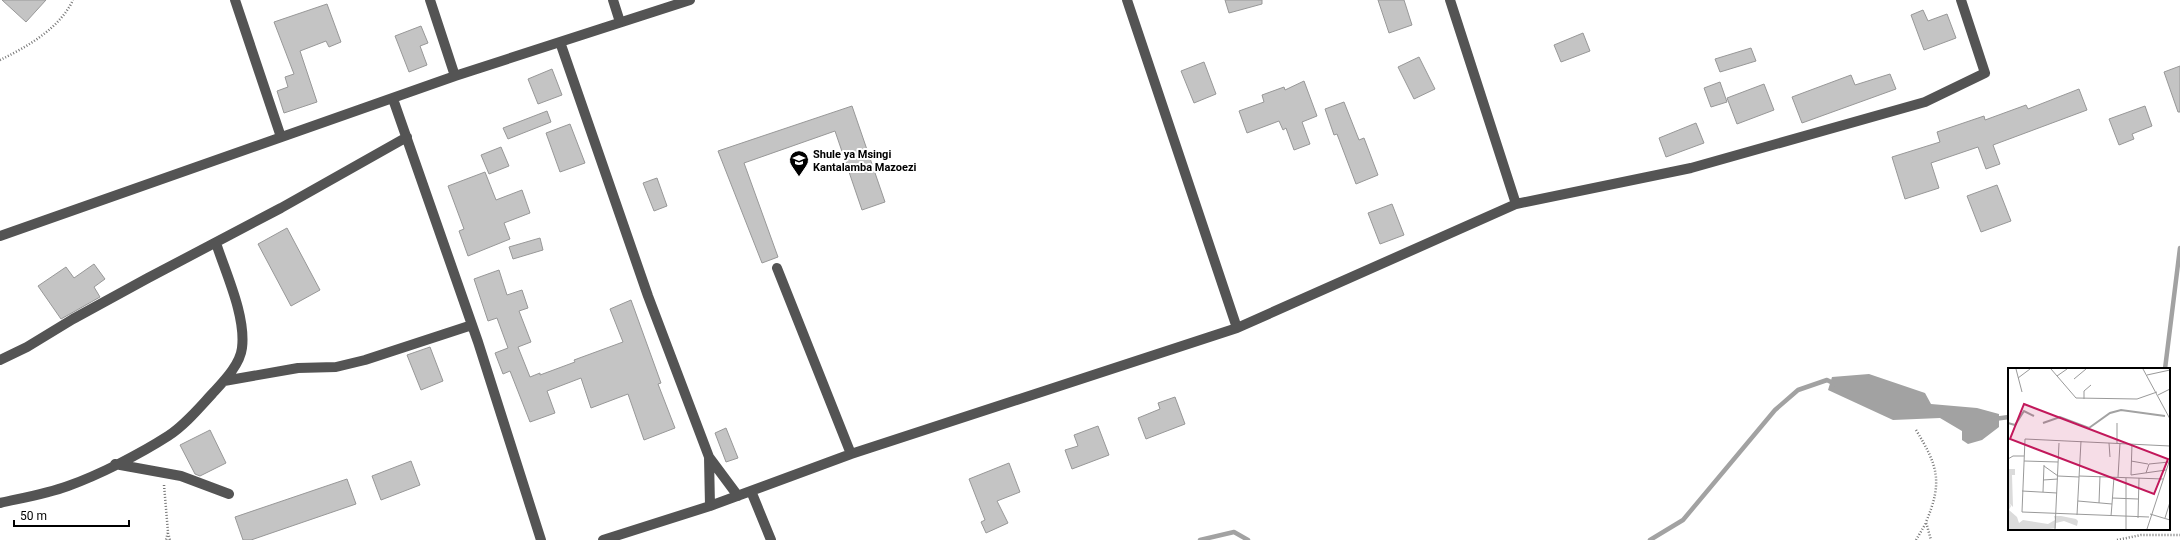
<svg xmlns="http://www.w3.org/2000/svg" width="2180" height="540" font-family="Roboto,sans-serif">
<rect width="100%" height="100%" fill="#fff"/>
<path fill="#a2a2a2" d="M1869,374L1925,393L1931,404L1977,408L1999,414V427L1982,440L1968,444L1962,440V431L1940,418L1893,420L1828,390L1832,377Z"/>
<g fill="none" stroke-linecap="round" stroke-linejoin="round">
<path stroke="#a2a2a2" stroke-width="4.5" d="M2165,369L2180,248
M1994,419L2009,417
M1200,540L1234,532L1248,540
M1650,540L1683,520L1775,410L1798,390L1827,380L1835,384"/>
</g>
<path fill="#c4c4c4" stroke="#989898" d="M2,0H46L26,22Z
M1225,0H1262V4L1229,13Z
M1378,0H1404L1412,25L1389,33Z
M327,4L341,42L329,47L326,41L300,51L317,102L284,113L277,91L288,87L285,77L294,74L274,22Z
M1923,10L1928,21L1947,14L1956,38L1924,50L1911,15Z
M421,26L428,43L420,46L427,65L409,72L395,36Z
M1583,33L1590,51L1561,62L1554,45Z
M1751,48L1756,61L1720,72L1715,59Z
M1419,57L1435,89L1414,99L1398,67Z
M1204,62L1216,94L1194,103L1181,71Z
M2180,66V112H2178L2164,72Z
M552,69L562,95L538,104L528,79Z
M1890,74L1896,89L1802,123L1792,97L1851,75L1855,85Z
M1304,81L1317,116L1302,122L1310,144L1294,150L1286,128L1283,130L1279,121L1247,133L1239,111L1264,102L1262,95L1284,87L1285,90Z
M1720,82L1727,102L1711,107L1704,88Z
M1764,84L1774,110L1737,124L1727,98Z
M2079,89L2087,110L1993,145L2000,164L1986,169L1978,147L1931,163L1939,188L1905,199L1892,157L1940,142L1937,132L1984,116L1985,120L2026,105L2028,109Z
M1344,102L1359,140L1364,138L1378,175L1356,184L1337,134L1334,135L1325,109Z
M852,106L885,202L862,210L835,131L744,163L778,257L762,263L718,151Z
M2145,106L2152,126L2132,134L2134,139L2119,145L2109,119Z
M547,111L551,122L508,139L503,128Z
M1696,123L1704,143L1666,157L1659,138Z
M570,124L585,163L560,172L546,133Z
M501,147L509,166L489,174L481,155Z
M485,172L496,200L522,190L530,213L504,223L510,239L468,256L459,231L464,229L448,186Z
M657,178L667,206L654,211L643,183Z
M1997,185L2011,221L1981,232L1967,196Z
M1392,204L1404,235L1380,244L1368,213Z
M287,228L320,290L291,306L258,244Z
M540,238L543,250L513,259L509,247Z
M94,264L105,279L94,287L100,297L61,319L38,286L66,267L74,278Z
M499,270L507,295L522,290L528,308L519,311L531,342L518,347L530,377L540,373V375L575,362L574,360L623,342L610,309L631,300L661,383L658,384L675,428L644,440L628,394L591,408L581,378L547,391L555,413L530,422L510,371L503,374L495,353L508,348L497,318L488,321L474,279Z
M430,347L443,381L421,390L407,355Z
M1175,397L1185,424L1146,439L1138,418L1160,409L1158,403Z
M1098,426L1109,455L1072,469L1065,450L1078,446L1074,435Z
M726,428L738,458L726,462L715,433Z
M210,430L226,463L200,476L195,474L180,445Z
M411,461L420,485L381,500L372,476Z
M1009,463L1020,492L997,501L1008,523L986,533L981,522L985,520L969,479Z
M347,479L356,504L251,540H243L235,517Z"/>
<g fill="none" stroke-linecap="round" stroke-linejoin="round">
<path stroke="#767676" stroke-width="2.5" stroke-dasharray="1 2" stroke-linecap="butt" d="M0,60C27,47 60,28 73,0
M1916,430C1938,466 1943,482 1926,522L1931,540
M164,485L168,532L166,540
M168,533L170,540
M1916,540L1926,523
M2117,540L2141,535H2180"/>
<path stroke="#545454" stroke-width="10" d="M235,0L281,137
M430,0L455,76
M613,0L620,22
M1127,0L1237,328
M1450,0L1516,204
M560,42L648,296L709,457L710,506
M393,99L478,342L541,540
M0,236L455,76L690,0
M777,268L851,454
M0,360L27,347L73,319L148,278L281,208L407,137
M224,381L298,368L336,367L365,360L472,325
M709,457L738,496
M115,464L181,476L229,494
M751,491L771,540
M0,503C22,498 46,494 68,486C99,475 140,454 168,436C185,425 199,408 212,394C223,382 240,365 242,348C246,316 226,274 216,243
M603,540L710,506L851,454L1237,328L1516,204L1691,168L1925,102L1985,73L1961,0"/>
</g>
<defs>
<symbol id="school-pin" viewBox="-11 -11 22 30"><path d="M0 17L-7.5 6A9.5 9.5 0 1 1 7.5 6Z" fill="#000" stroke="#fff"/><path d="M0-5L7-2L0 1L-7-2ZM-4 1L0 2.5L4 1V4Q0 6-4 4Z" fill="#fff"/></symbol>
</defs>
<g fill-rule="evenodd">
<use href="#school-pin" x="788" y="149" width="22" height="30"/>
</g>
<g text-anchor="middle" stroke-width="4" stroke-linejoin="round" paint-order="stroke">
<g font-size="11" font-weight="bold" fill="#000" stroke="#fff" text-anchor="start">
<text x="813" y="158">Shule ya Msingi<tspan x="813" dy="13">Kantalamba Mazoezi</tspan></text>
</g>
</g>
<g transform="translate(2008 368)">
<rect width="162" height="162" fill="#fff"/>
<path d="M0,101H7V107H4L5,139L1,135L3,138L1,142L9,149L11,155L15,152L40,156L47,152L46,148H53L68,151L70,153L69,158L56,153L48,155V160L41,161H0Z" fill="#dbdbdb"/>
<path fill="none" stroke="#a2a2a2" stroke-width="2" d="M0,55L7,57L16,43L26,48M35,55L52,49L81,60L102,45L113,42L157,48"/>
<path fill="none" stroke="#999" stroke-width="1" d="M8,1L14,24M43,1L68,30L129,31L149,24M135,1L162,51M139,7L162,2M49,8L59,1M10,10L22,1M66,11L78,1M150,27L162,21M76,31V23L83,17M101,75L102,89M109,75V55M0,91L5,88H16M16,93L50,94M123,93L140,96M36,98L50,108L71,109M138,105L141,96L161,94M123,107L158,102M123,107L124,76M71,108L155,111M110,109L112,75M35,112L50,111M14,123L49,125M35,124L36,97M104,130L130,131M70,133L104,136L106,109M91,135L92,108M142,146L162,152M69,147L73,73M103,148L104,136M141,149L14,144L17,71L162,78M130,150L131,110M157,150L162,134M47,161L51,75M118,161V110M139,161L162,91"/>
<path fill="#c2185b" fill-opacity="0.15" stroke="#c2185b" stroke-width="2" d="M16,36L160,91L146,126L2,71Z"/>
<rect width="162" height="162" fill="none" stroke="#000" stroke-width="2"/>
</g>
<path d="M14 520v6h115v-6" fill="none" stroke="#000000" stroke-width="2"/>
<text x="20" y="520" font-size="12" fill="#000000" stroke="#ffffff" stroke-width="3" paint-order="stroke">50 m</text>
</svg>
